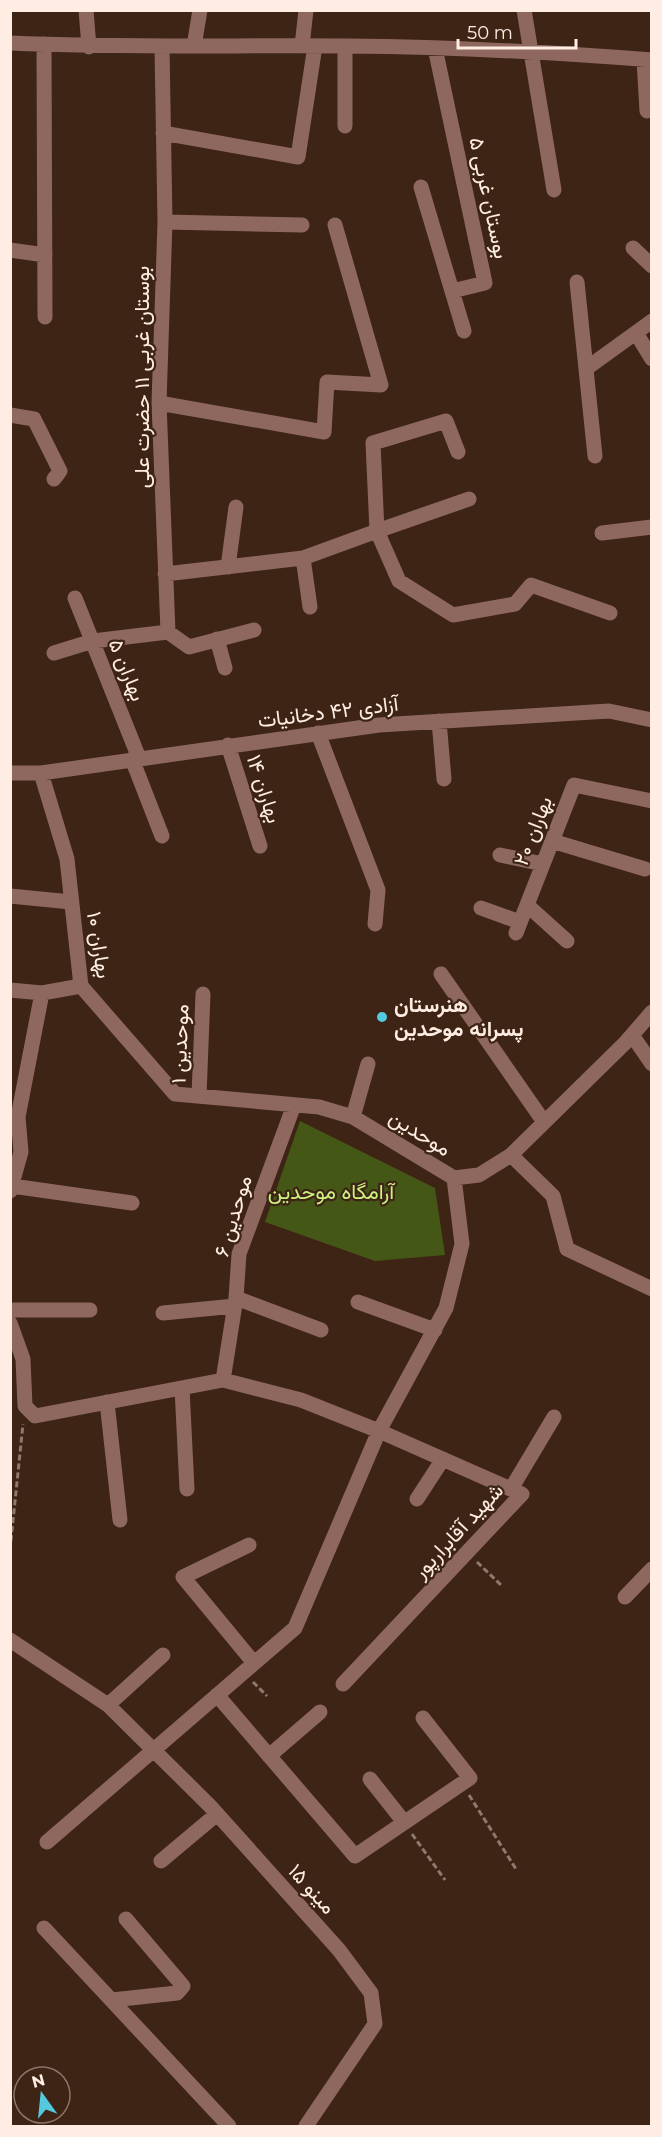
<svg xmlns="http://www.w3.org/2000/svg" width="662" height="2137" font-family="Montserrat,Vazirmatn,sans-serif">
<rect width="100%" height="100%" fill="#3d2414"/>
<path fill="#445717" d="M300,1121L435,1188L445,1255L375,1261L265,1222Z"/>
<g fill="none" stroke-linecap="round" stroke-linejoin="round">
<path stroke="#8f796c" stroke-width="3" stroke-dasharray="6 3" stroke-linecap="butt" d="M10,1550L23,1424
M477,1562L501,1585
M253,1682L267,1696
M469,1795L516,1869
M412,1834L445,1880"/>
<path stroke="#8e685e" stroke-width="15" d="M86,10L89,47
M524,10L554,190
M10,43C123,48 235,45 347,46C449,47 550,52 652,60
M44,44L45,317
M194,46L200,10
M302,46L306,10
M435,48L485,283L452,291L464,331
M644,60L647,111
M345,126V46
M163,133L298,157L315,46
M421,187L452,291
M165,222L302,225
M633,248L652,266
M10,250L45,255
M577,282L595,456
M636,333L652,359
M587,368L652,321
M159,403L324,432L327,382L381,385L335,225
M10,415L34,419L60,471L54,479
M469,499L377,531L399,581L453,615L515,604L531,585L610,613
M602,533L652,527
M303,558L310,607
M228,567L236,507
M165,574L303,558L377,531L373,443L446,421L458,452
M75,598L139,758
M168,632L189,647L254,630
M217,639L225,668
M54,653L93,641L168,632L159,403L165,222L162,47
M439,721L444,779
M318,733L378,890L375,924
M228,745L260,846
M132,759L162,836
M10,773H41L379,725L609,711L652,720
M41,773L67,859L81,986L175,1094L319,1107L353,1117L454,1178L479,1175L511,1155L626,1042L652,1012
M552,841L645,869
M500,855L543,864
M10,896L71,902
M527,905L567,941
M481,908L520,922
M516,933L574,785L652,801
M441,974L544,1122
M10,990L42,993
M632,1035L652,1064
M199,1096L203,994
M353,1117L368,1064
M511,1155L553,1196L567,1249L652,1289
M12,1186L132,1203
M10,1191L21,1152L18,1117L42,993L81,986
M236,1298L321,1330
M358,1302L435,1330
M10,1310H90
M163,1313L235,1306
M10,1323L23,1359L25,1406L35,1416L223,1380L301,1400L379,1431L446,1308L462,1244L454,1178
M223,1380L236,1298L239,1254L294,1105
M182,1388L187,1489
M107,1402L120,1520
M511,1489L554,1417
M417,1499L443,1459
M249,1545L183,1577L254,1663
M625,1597L652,1569
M10,1640L108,1705L210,1806L339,1950L371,1993L375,2024L306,2126
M217,1695L355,1856L470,1778L423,1718
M108,1705L163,1655
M269,1756L320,1712
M370,1779L404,1822
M47,1842L295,1628L379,1431L522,1494L343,1684
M161,1861L217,1814
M44,1928L229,2126
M112,2000L177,1993L183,1986L126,1919"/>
</g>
<circle fill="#54cade" stroke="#3d2414" stroke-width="2" cx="382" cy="1017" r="6"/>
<g text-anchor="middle" stroke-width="4.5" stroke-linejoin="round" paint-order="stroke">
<g font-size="21" fill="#ffede3" stroke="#3d2414">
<text transform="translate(489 198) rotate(78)" y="7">بوستان غربی ۵</text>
<text transform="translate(142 377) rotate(-90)" y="7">بوستان غربی ۱۱ حضرت علی</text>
<text transform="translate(127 670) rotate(68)" y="7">بهاران ۵</text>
<text transform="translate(328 712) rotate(-7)" y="7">آزادی ۴۲ دخانیات</text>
<text transform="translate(264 789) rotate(72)" y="7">بهاران ۱۴</text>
<text transform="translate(533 831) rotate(-69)" y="7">بهاران ۲۰</text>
<text transform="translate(99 945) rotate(81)" y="7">بهاران ۱۰</text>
<text transform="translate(180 1044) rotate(-88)" y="7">موحدین ۱</text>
<text transform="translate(420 1133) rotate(32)" y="7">موحدین</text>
<text transform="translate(233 1216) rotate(-73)" y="7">موحدین ۶</text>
<text transform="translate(458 1531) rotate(-47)" y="7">شهید آقابرارپور</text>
<text transform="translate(312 1889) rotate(48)" y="7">مینو ۱۵</text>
</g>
<g font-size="21" font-weight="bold" fill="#ffede3" stroke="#3d2414" text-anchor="start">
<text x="394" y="1012">هنرستان<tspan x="394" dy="24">پسرانه موحدین</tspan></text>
</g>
<g font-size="21" fill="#ccf282" stroke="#3d2414">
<text x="331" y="1199">آرامگاه موحدین</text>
</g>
</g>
<rect width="662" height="2137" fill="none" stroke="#ffede3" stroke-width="24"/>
<g transform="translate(42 2095) rotate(345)"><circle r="28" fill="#3d2414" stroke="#8b7467" stroke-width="1.5"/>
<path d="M0-4.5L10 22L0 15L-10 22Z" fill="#54cade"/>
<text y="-9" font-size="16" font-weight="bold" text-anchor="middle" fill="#ffede3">N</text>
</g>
<path d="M458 39v9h118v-9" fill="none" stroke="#ffede3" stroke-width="3"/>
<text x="467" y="39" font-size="18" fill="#ffede3" stroke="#3d2414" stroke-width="4.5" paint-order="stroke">50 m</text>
</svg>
